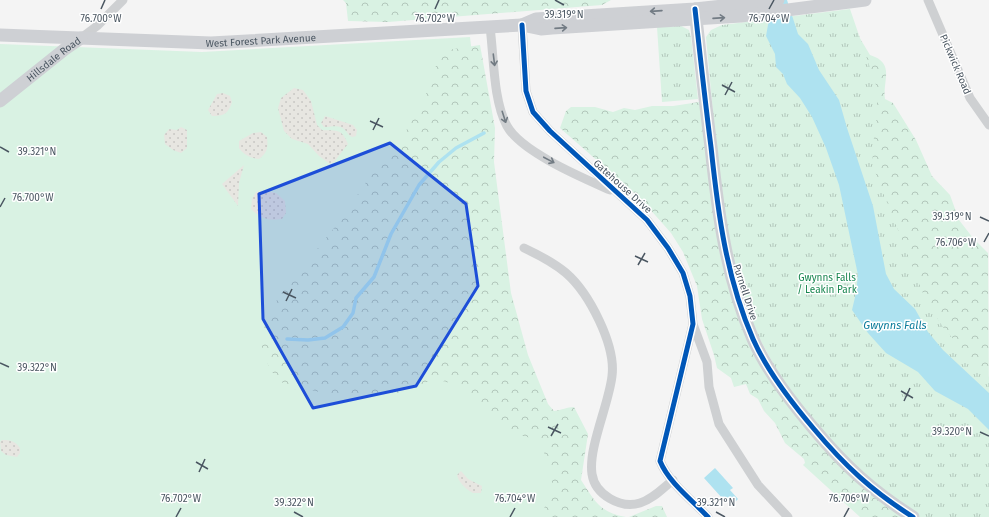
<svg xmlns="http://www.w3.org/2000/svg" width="989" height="517" font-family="'Fira Sans',sans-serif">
<defs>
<pattern id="forest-crowns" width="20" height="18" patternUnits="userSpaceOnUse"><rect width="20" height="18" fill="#d9f2e3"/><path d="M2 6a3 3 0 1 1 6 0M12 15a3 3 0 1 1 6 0" fill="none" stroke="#b2c7bb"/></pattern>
<pattern id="sand-dots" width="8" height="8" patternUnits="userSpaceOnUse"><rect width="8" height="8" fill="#e7e6e1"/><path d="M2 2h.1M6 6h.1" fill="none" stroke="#c8c7c4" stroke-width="1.8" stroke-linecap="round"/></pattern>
<pattern id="park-tufts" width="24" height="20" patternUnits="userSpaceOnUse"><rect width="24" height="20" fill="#d9f2e3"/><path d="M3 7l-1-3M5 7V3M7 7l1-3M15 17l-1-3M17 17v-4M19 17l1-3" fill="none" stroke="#b2c7bb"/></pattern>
</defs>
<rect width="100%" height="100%" fill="#f4f4f4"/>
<path fill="#d9f2e3" d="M470,37L495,245L526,370L597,517H0V44L202,52Z"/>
<path fill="url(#forest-crowns)" d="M343,0H611L602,5L388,22L348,21L346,3Z
M813,19L858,35L870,55C896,63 882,81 885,99L893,103L916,140L932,176L950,195L959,220L973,238L988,253L989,412L948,367Z
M480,45L495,128L494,162L511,293L528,355L548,404L554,411C562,410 567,407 574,407L588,434L581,480C594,500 600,513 626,517H541L543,510L554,490L541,441L506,431L489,414L480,402L461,386L439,380L427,382L395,396L383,398L348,393L327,394L311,390L292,389L280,381L270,370L261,345L265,323L279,296L347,212L354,199L365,185L369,169L384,161L392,143L400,142L427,92L441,51Z
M699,102L701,103L720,254L727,282L738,315L839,465L870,494L902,517H860L803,465L805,463L804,459L785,443L775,423L764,411L758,399L750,394L746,384L734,387L731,378L717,368L714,355L702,319L697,286L683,252L671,233L640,198L560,128L566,111L571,107H595L613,112L624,108L635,110L652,106H673Z
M656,506H662L667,517H629Z"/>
<path fill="url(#sand-dots)" d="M294,88L303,90L311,101L317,125L322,130C338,131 341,128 348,144L334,162L330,164L319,156L308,144L292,139L284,131L278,108L281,98Z
M223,93L230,96L232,102C228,114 224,116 212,116L208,110L217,94Z
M325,116L353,125L357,130L356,136L352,137C348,135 348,133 345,130C340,124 331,127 324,127L321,123Z
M181,127L187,130V148L181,153L173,150L165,144L164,135L169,129L177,130Z
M261,132L267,137C268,147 268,152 259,159C250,158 244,155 239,148V141L253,133Z
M244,165L239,183L238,206L222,184Z
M266,191L276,193L285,201L286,213L282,219C268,221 261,219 251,209L252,199L256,192Z
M2,440C11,440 15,441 20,448V453L17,457L6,455L1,451L0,442Z
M461,471L468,479L482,486L481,493H473C466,489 459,483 457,475Z"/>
<path fill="url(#park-tufts)" d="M850,9L877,88V115L872,153L874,169L926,301L945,330L989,377V517H920L906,509L863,476L819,429L782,380L749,319L723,221L706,37L711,30L722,25Z
M681,26L689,30L691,37L698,99L662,102L657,27Z"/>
<path fill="#aee2f0" d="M768,0H787L798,34L808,44L819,70L839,100L847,128L873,206L886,274L894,289L915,309L928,332L943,350L989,393V430L968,409L935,391L918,372L886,353L868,333L852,310L856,293L858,275L839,185L826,148L812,117L800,98L787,84L783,74L776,67L775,54L766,36L770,14Z
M715,468L733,488L730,490L738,499L732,505L724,496L722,498L704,478Z"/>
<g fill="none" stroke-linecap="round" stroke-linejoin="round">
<path stroke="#aee2f0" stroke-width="3.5" d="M287,339L308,340L325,338L343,327L353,313L356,298L374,277L391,234L419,185L439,162L456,148L484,133"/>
<path stroke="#ced0d2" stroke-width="9" d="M928,0L970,98L989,125
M522,25L526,91L533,112L550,131L647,220L668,248L683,273L690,296L693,324L660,461C669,483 692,500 708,517
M490,27C494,57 493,100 507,126C521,152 583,178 610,190
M81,38L97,26L123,0
M524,248C539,255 553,262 566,273C589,293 616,345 612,376C609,404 588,448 592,474C595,495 621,509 640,503C653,499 663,488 673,480
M693,324L707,362L709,387L719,424L758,485L788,517"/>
<g stroke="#ced0d4" stroke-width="13">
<path d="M695,9C700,55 705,101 711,147C718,213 726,277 753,339C767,371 791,402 814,429C845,466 872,491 913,517"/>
<path d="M522,25L536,19L695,9L778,0"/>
<path id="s1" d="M0,35L211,43L522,25L541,29L552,28L741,16L865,0"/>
<path id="s2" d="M0,101L65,49L81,38"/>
</g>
<defs>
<path id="cycleway" d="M695,9C700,55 705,101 711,147C718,213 726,277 753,339C767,371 791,402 814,429C845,466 872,491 913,517
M522,25L526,91L533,112L550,131L647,220L668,248L683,273L690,296L693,324L660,461C669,483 692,500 708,517"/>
</defs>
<use href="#cycleway" stroke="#fff" stroke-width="8"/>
<use href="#cycleway" stroke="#0057b8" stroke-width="5"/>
</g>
<defs><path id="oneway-shaft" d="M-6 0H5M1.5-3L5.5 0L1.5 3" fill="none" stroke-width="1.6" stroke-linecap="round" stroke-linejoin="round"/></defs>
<g stroke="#727b84">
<use href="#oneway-shaft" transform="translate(656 11) rotate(176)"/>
<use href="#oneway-shaft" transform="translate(719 18) rotate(-4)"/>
<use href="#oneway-shaft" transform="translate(561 28) rotate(-4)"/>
</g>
<g stroke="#727b83">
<use href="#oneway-shaft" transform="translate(494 60) rotate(83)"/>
<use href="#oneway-shaft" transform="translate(504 117) rotate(72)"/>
<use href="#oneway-shaft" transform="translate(549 160) rotate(28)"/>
</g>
<path fill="#1d4ed8" fill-opacity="0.2" stroke="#1d4ed8" stroke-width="3" stroke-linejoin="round" d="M390,143L466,204L478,286L416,386L313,408L263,319L259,194Z"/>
<path fill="none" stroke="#4a5661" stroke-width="1.5" d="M555,0L564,5M101,9L105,0M435,9L439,0M769,9L774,0M722,85L735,92M725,95L732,82M370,121L383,127M373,130L379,118M0,147L9,152M0,207L5,198M980,217L989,221M984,242L989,233M635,256L648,262M638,265L645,253M283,292L296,298M286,301L292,289M0,363L9,367M901,391L913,398M904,401L910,388M548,427L561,433M980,432L989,436M551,436L558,424M196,462L208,469M199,472L205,459M294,512L303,517M716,512L725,517M176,517L181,508M510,517L515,508M844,517L849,508"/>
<g text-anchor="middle" stroke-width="3" stroke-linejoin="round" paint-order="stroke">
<g font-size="10" fill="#4a5661" stroke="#fff">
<text dy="4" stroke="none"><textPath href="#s1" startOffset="261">West Forest Park Avenue</textPath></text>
<text dy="4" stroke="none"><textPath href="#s2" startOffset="68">Hillsdale Road</textPath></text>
<text transform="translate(956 64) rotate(67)" y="4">Pickwick Road</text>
<text transform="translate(623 186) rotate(42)" y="4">Gatehouse Drive</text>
<text transform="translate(746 292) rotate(72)" y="4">Purnell Drive</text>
</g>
<g font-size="10" fill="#17864f" stroke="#fff">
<text x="827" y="281">Gwynns Falls<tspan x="827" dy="12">/ Leakin Park</tspan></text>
</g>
<g font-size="11" font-style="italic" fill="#0c7c9b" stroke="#fff">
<text x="895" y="329">Gwynns Falls</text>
</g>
</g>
<g font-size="10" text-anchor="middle" fill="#4a5661" stroke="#fff" stroke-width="3" stroke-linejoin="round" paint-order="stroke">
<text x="564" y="18">39.319°N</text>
<text x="101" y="22">76.700°W</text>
<text x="435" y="22">76.702°W</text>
<text x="769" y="22">76.704°W</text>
<text x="37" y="155">39.321°N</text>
<text x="33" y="201">76.700°W</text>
<text x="952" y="220">39.319°N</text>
<text x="956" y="246">76.706°W</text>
<text x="37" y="371">39.322°N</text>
<text x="952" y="435">39.320°N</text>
<text x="181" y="502">76.702°W</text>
<text x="515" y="502">76.704°W</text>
<text x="849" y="502">76.706°W</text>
<text x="294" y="506">39.322°N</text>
<text x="716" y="506">39.321°N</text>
</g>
</svg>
